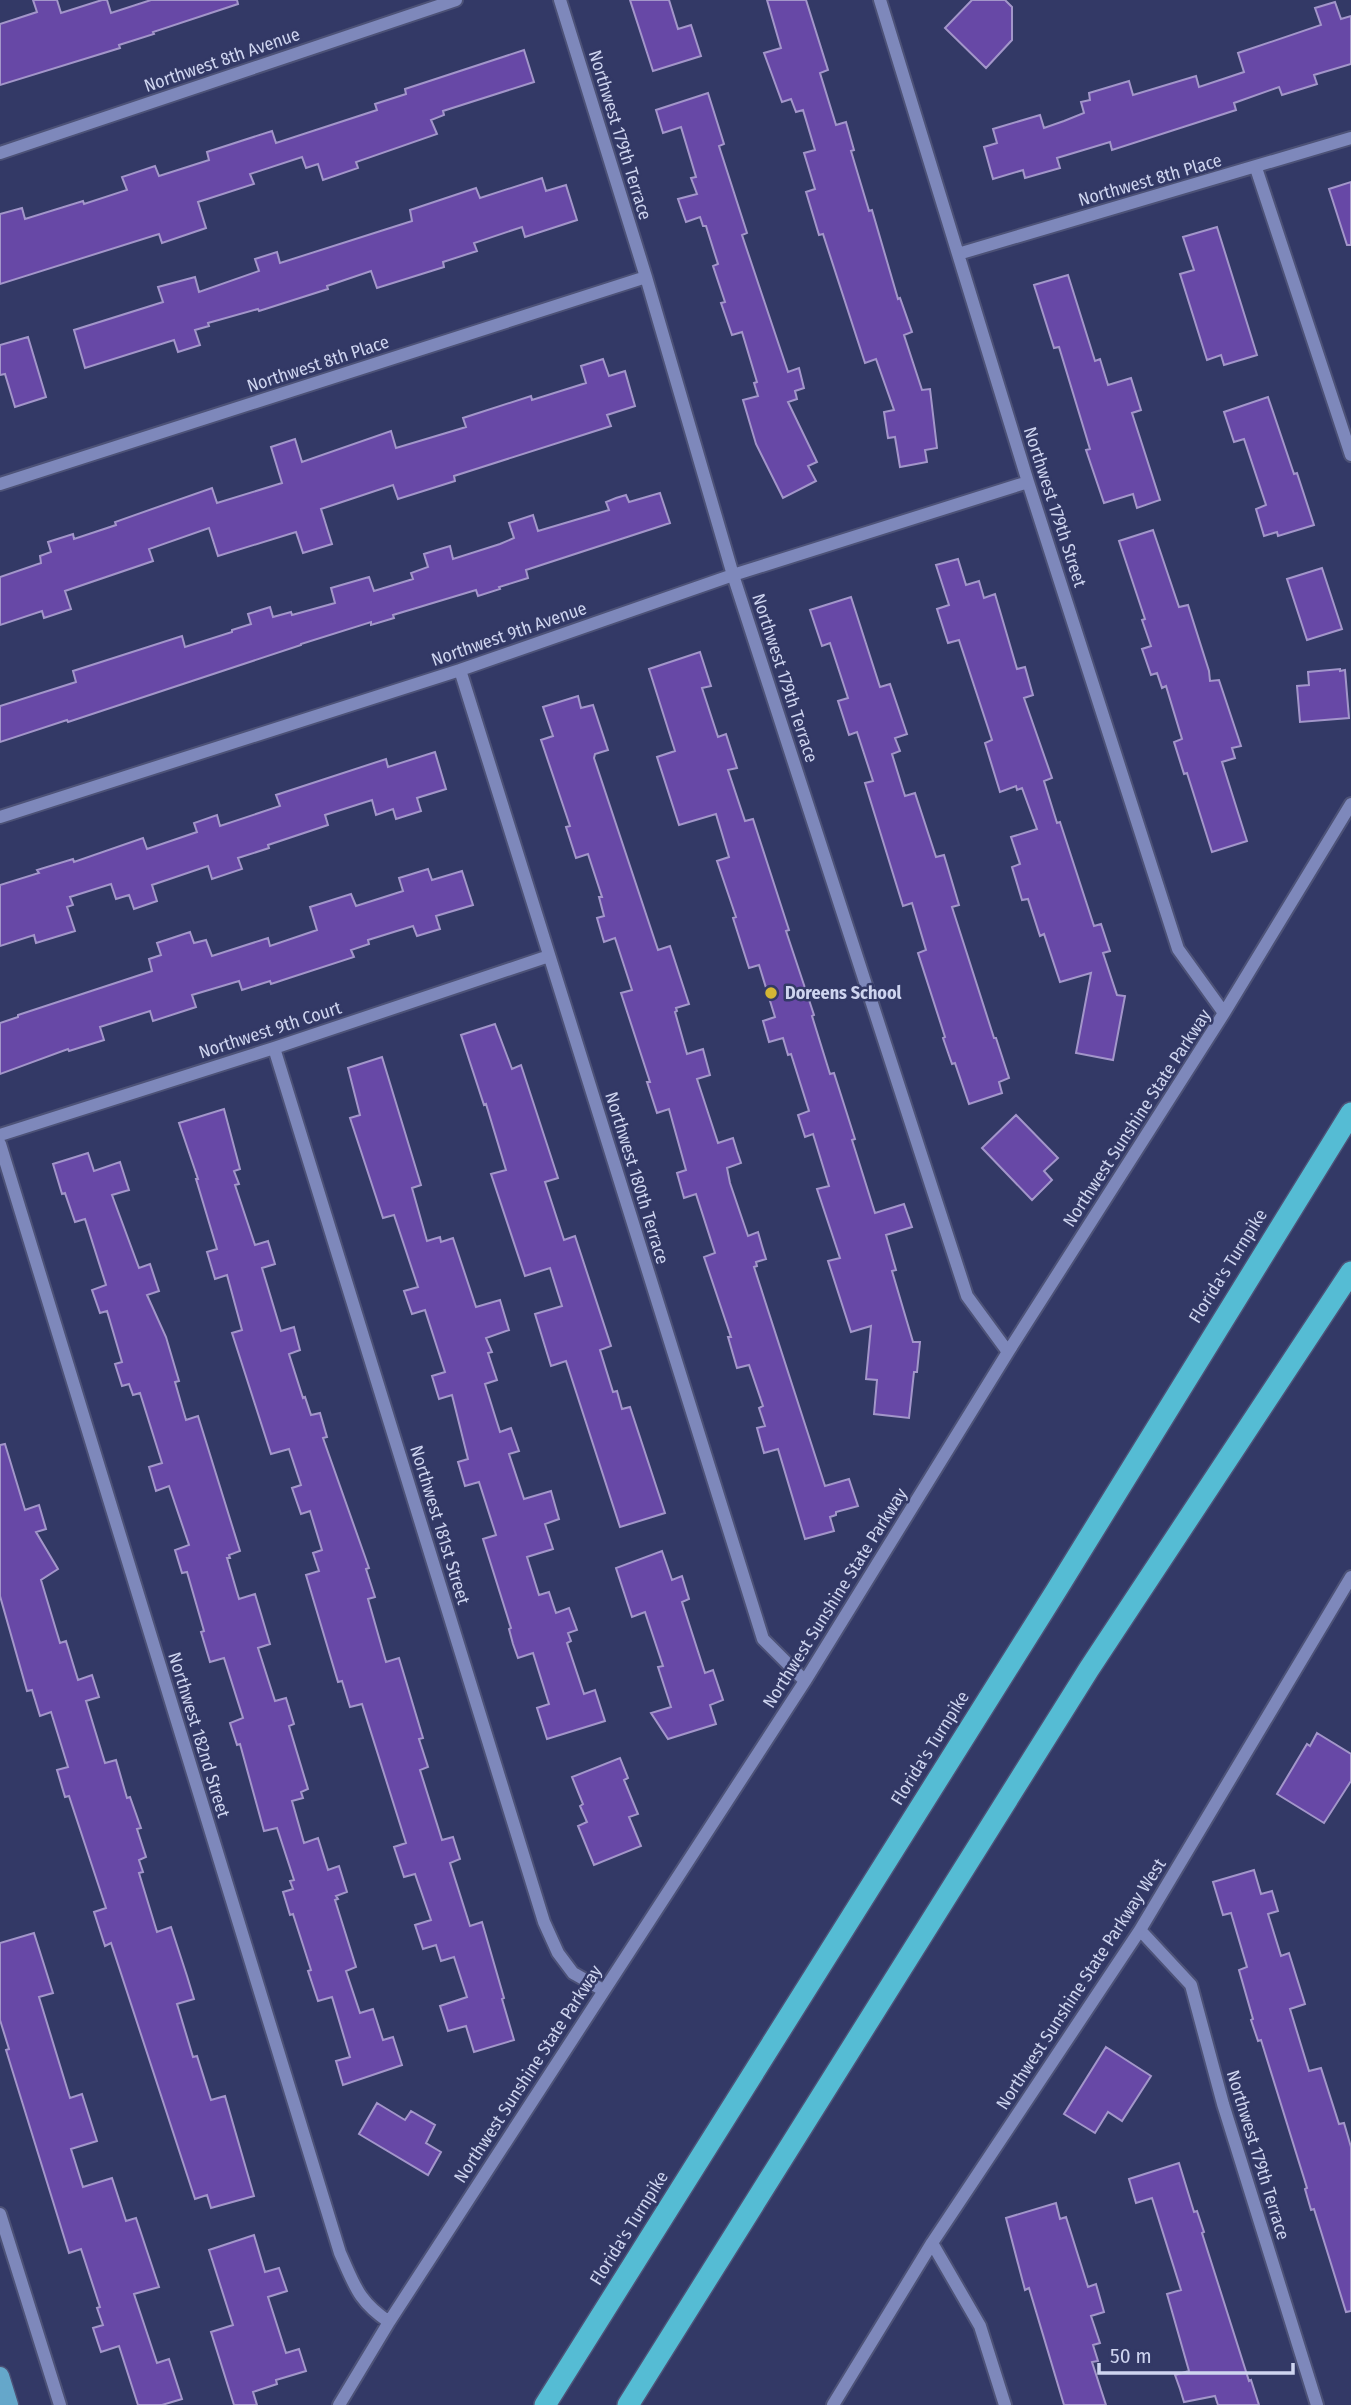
<svg xmlns="http://www.w3.org/2000/svg" width="1351" height="2405" font-family="'Fira Sans Condensed',sans-serif">
<rect width="100%" height="100%" fill="#333966"/>
<path fill="#6748a6" stroke="#a396ca" stroke-width="2" d="M33,0H57L61,13L102,0H107L111,13L151,0H237L238,4L153,32L154,34L119,45L120,48L0,85V24L37,12Z
M630,0H669L678,29L691,25L701,56L653,71Z
M767,0H806L828,70L820,73L836,125L846,122L854,150L851,151L869,211L872,210L898,299L900,298L912,332L904,335L922,390L930,389L937,448L925,450L927,462L900,467L895,437L888,438L884,412L894,410L876,359L865,363L823,234L819,235L806,192L815,189L804,153L815,150L803,110L796,112L791,99L782,102L764,53L781,48Z
M972,0H1005L1012,7V40L986,68L945,28Z
M1335,2L1341,19L1351,16V64L1314,75L1317,84L1282,95L1279,87L1234,103L1236,110L1112,150L1110,142L1057,158L1060,168L1025,178L1023,170L993,179L984,147L997,143L993,129L1040,115L1044,128L1064,121L1084,113L1081,102L1090,100L1089,93L1129,81L1133,95L1196,76L1199,87L1244,72L1238,53L1321,25L1315,8Z
M524,50L534,82L443,111L444,115L431,120L437,134L356,162L358,168L323,180L318,164L306,168L302,157L250,174L254,184L198,202L206,228L162,243L159,234L0,284V214L22,208L25,219L83,201L84,204L127,190L122,177L155,166L159,176L209,160L207,152L272,131L276,143L377,110L375,104L406,94L405,89Z
M708,93L724,144L719,146L747,233L742,235L788,372L799,368L804,388L795,391L797,399L788,402L817,462L808,466L816,481L783,498L756,444L743,400L758,396L754,383L757,382L742,332L732,335L721,303L725,302L713,266L718,264L706,226H703L700,217L686,222L678,199L697,194L691,178L696,177L681,127L663,133L656,110Z
M542,178L546,191L566,185L577,220L525,237L522,227L474,243L477,251L443,262L444,267L377,288L371,271L327,286L328,289L259,311L258,309L208,323L209,326L195,330L200,345L178,352L174,340L85,368L74,330L163,302L158,287L195,277L199,292L259,271L255,259L277,252L280,263L412,221L410,210L476,188L480,198Z
M1351,182V245H1347L1329,189Z
M1217,227L1257,355L1224,365L1221,355L1207,360L1180,274L1194,270L1183,237Z
M1068,275L1095,361L1100,359L1108,385L1131,378L1141,410L1132,413L1160,500L1137,508L1133,494L1104,503L1086,450L1090,449L1059,347L1054,348L1034,285Z
M28,337L46,397L15,407L5,374L0,375V345Z
M603,359L609,376L625,371L635,406L607,415L611,426L454,476L455,481L398,499L393,485L321,509L332,544L303,553L296,532L218,556L209,528L149,549L153,561L65,591L71,609L44,618L42,611L0,625V577L41,563L40,556L51,552L48,542L73,534L74,539L116,525L115,522L212,488L217,503L282,483L271,447L295,439L302,462L391,431L396,448L466,427L463,418L531,396L532,400L586,383L581,366Z
M1268,397L1294,474L1297,473L1314,525L1278,536L1277,532L1264,536L1256,509L1266,505L1244,439L1234,442L1224,412Z
M660,493L670,523L526,570L528,578L499,587L500,589L478,596L476,590L393,615L394,618L371,625V622L301,644V645L68,722L67,720L0,742V706L76,682L73,671L182,636L185,647L232,632V630L251,624L248,614L270,607L273,617L291,612L292,615L335,603L331,588L369,577L374,591L413,579L411,573L428,567L424,554L450,546L453,559L500,544L514,538L509,523L533,515L538,531L609,510L606,502L616,498L626,495L629,502Z
M1153,530L1179,607L1188,605L1209,671L1210,681L1219,680L1241,746L1232,748L1235,758L1222,762L1247,841L1212,852L1187,773L1184,774L1174,742L1182,739L1166,686L1162,688L1157,673L1151,675L1142,649L1151,646L1142,620L1145,619L1119,541Z
M958,559L966,585L979,581L984,598L995,594L1017,669L1025,667L1033,695L1024,698L1052,778L1044,781L1057,823L1060,822L1094,926L1101,924L1110,951L1103,953L1117,995L1125,996L1113,1060L1076,1053L1091,973L1060,982L1044,934L1040,936L1028,899L1022,900L1012,867L1020,864L1011,837L1037,829L1022,788L1017,790L1016,786L1000,792L985,743L992,740L959,640L948,643L937,609L949,605L936,565Z
M1322,568L1342,629L1307,640L1287,579Z
M851,597L880,687L890,684L907,734L895,738L900,751L892,754L905,796L915,793L936,857L944,855L959,905L952,907L994,1038H996L1009,1078L999,1082L1002,1093L969,1104L955,1063L952,1064L943,1038L945,1037L918,953L926,950L912,903L903,906L865,783L873,781L857,732L849,735L838,701L848,698L830,643L822,646L810,610Z
M700,652L711,686L702,688L718,737L726,734L737,768L728,770L745,821L753,819L789,930L786,931L814,1015L812,1016L830,1074L834,1073L855,1139L852,1140L875,1213L904,1204L912,1227L886,1235L896,1270L892,1271L913,1342H920L917,1372H914L909,1418L874,1414L877,1380L866,1379L871,1326L851,1332L828,1261L840,1258L817,1189L829,1186L813,1134L805,1137L798,1115L809,1111L791,1054L788,1055L783,1038L769,1042L763,1021L775,1017L759,965L749,968L733,918L736,917L717,861L729,857L716,814L679,825L657,757L675,751L649,669Z
M1340,669V671L1345,670L1349,718L1300,722L1297,686L1309,685L1308,672Z
M578,696L581,708L593,705L608,750L595,754L594,758L658,950L670,946L689,1004L676,1008L677,1011L675,1012L687,1054L703,1049L710,1075L697,1079L718,1143L733,1138L737,1151L741,1163L727,1168L730,1183L748,1236L758,1232L762,1246L766,1259L756,1262L757,1266L754,1267L825,1486L849,1479L858,1506L836,1512V1515L830,1517L834,1531L805,1539L778,1449L764,1453L757,1428L765,1426L759,1408L763,1406L749,1365L737,1368L728,1337H731L704,1257L715,1253L696,1194L684,1198L677,1173L686,1170L669,1109L657,1113L647,1082H650L621,993L632,990L615,938L604,942L597,918L604,916L599,897H602L588,854L576,858L566,827L570,826L541,740L553,736L543,707Z
M435,752L446,789L417,798L421,811L396,819L393,809L376,815L372,800L325,815L328,825L268,845L269,848L238,858L242,869L212,879L208,866L152,885L157,901L134,909L129,895L116,899L111,884L70,897L73,905L67,907L75,931L36,943L34,935L0,946V885L39,873L37,870L73,859L74,862L143,838L147,849L197,832L194,823L217,815L220,826L280,806L276,795L386,759L388,767Z
M428,869L432,880L462,871L473,905L436,916L440,929L417,936L413,926L368,940L369,944L351,950L354,957L286,979L271,984L270,981L242,990L239,981L192,995L196,1007L153,1021L150,1011L100,1027L104,1040L69,1051L68,1049L0,1074V1023L18,1017V1015L152,971L149,959L161,955L157,943L190,932L194,943L206,940L212,956L268,938L270,946L317,930L310,907L351,894L356,906L403,891L399,878Z
M495,1024L512,1069L521,1065L558,1178L545,1182L564,1240L575,1236L611,1346L600,1350L613,1392L617,1391L622,1409L630,1407L665,1513L620,1527L566,1361L551,1366L535,1314L562,1306L550,1268L525,1276L491,1174L506,1170L486,1104L484,1105L461,1035Z
M382,1057L421,1185L412,1188L427,1241L440,1237L441,1242L453,1238L476,1307L500,1300L509,1330L486,1338L492,1352L488,1353L497,1380L485,1384L500,1432L511,1428L519,1451L509,1454L524,1499L551,1491L559,1519L545,1524L553,1549L527,1557L539,1595L549,1592L556,1613L569,1608L577,1630L568,1633L571,1641L567,1643L584,1694L595,1690L605,1721L547,1739L537,1708L549,1704L533,1653L518,1658L513,1644L509,1629L511,1628L483,1539L496,1535L479,1482L465,1486L458,1462L468,1459L452,1395L439,1399L432,1376L445,1372L425,1310L412,1314L404,1291L418,1287L394,1215L383,1218L350,1118L360,1115L348,1068Z
M224,1109L240,1169L234,1171L239,1184L235,1185L255,1245L268,1241L275,1264L262,1268L281,1331L294,1327L300,1350L289,1354L303,1398L305,1397L311,1415L320,1413L327,1437L323,1438L369,1568L366,1569L375,1597L368,1599L386,1662L399,1658L423,1738L419,1739L428,1767L420,1770L442,1840L453,1837L460,1859L450,1863L470,1926L482,1922L504,1998L502,1999L514,2040L474,2052L466,2026L448,2031L440,2006L467,1997L454,1957L441,1961L436,1945L423,1949L415,1925L431,1920L415,1874L404,1877L394,1847L406,1843L362,1704L350,1707L342,1681L338,1682L306,1575L319,1571L313,1553L322,1550L310,1511L301,1514L292,1488L301,1485L289,1449L271,1454L232,1333L242,1330L227,1275L215,1279L207,1252L217,1249L196,1179H198L179,1123Z
M1016,1115L1058,1158L1044,1171L1052,1180L1032,1200L982,1148Z
M88,1153L94,1171L120,1162L129,1190L112,1195L139,1268L150,1264L159,1291L147,1295L166,1337L179,1381L175,1382L186,1420L198,1416L240,1551L229,1555L230,1558H227L239,1599L255,1594L270,1644L258,1648L275,1701L286,1698L294,1724L289,1726L308,1789L301,1792L303,1798L292,1801L304,1843L318,1838L328,1870L339,1866L347,1892L336,1896L338,1899L335,1900L356,1967L346,1971L360,2013L373,2009L383,2040L393,2037L402,2065L343,2085L336,2061L350,2057L332,1997L318,2001L308,1971L311,1970L293,1914L290,1915L283,1892L293,1889L290,1881L294,1880L277,1828L264,1831L240,1744L237,1745L230,1723L243,1718L224,1658L210,1662L201,1632L204,1631L187,1572L182,1573L175,1550L189,1545L169,1486L156,1491L149,1467L162,1463L140,1393L133,1395L129,1384L122,1386L115,1364L122,1362L107,1311L100,1313L92,1290L106,1285L85,1219L75,1222L65,1193L62,1194L53,1164Z
M5,1444L25,1510L39,1505L46,1529L36,1532L58,1569L41,1580L60,1643L66,1641L78,1680L92,1675L99,1697L86,1701L105,1763L116,1760L127,1798L130,1797L141,1828L137,1829L146,1857L139,1860L143,1872L139,1873L157,1932L171,1927L187,1976L194,1999L177,2004L193,2057L197,2056L211,2100L225,2096L254,2196L211,2208L207,2195L195,2199L111,1943L105,1946L94,1912L106,1908L69,1796L65,1797L57,1770L68,1767L51,1712L40,1716L32,1690L27,1691L0,1596V1445Z
M662,1551L672,1580L682,1576L689,1599L682,1602L705,1673L713,1670L723,1700L710,1705L716,1724L668,1739L651,1713L671,1707L658,1667L663,1666L645,1612L632,1617L616,1568Z
M1317,1733L1351,1754V1781L1324,1823L1277,1794L1307,1744L1310,1746Z
M620,1758L628,1778L624,1780L638,1814L629,1817L641,1846L594,1865L578,1826L587,1822L580,1806L583,1804L572,1777Z
M1254,1870L1261,1894L1272,1891L1278,1911L1268,1914L1281,1956L1289,1953L1305,2004L1290,2009L1309,2071L1321,2068L1339,2124L1344,2123L1351,2147V2311L1346,2312L1314,2209L1311,2210L1305,2189L1307,2188L1261,2040L1258,2041L1251,2020L1253,2019L1239,1970L1247,1967L1231,1913L1223,1915L1213,1882Z
M34,1933L53,1993L39,1997L70,2098L82,2094L97,2141L71,2149L83,2187L112,2178L126,2221L136,2218L159,2287L134,2294L157,2363L169,2359L182,2399L162,2405H138L119,2346L101,2352L93,2328L103,2325L97,2308L100,2307L81,2249L69,2253L6,2050L9,2049L0,2020V1943Z
M1106,2047L1151,2076L1122,2121L1108,2112L1095,2133L1064,2114Z
M377,2103L405,2120L411,2111L435,2125L426,2143L441,2152L428,2175L359,2134Z
M1179,2163L1194,2212L1197,2211L1204,2232L1202,2233L1249,2381L1251,2380L1259,2405H1218L1215,2396L1184,2402L1180,2389L1175,2375L1189,2371L1167,2294L1181,2290L1152,2198L1136,2203L1129,2179Z
M1056,2203L1060,2219L1066,2217L1088,2287L1096,2284L1104,2312L1091,2316L1100,2343L1093,2345L1098,2361L1092,2362L1106,2405H1064L1029,2288L1025,2290L1006,2218Z
M254,2235L265,2272L279,2268L287,2291L268,2297L286,2353L299,2349L306,2371L276,2380L277,2384L253,2392L257,2405H234L211,2332L233,2325L209,2250Z"/>
<g fill="none" stroke-linecap="round" stroke-linejoin="round">
<defs>
<path id="minor" d="M560,0L646,277L733,575L967,1296L1008,1352
M880,0L1028,482L1178,949L1224,1013
M0,153L456,0
M1256,168L1351,455
M958,254L1351,138
M0,484L646,277
M460,670L763,1639L805,1681
M0,817L460,670L733,575L1028,482
M274,1048L544,1922L558,1953L573,1973L603,1990
M0,1135L274,1048L549,956
M0,1144L340,2253C355,2286 358,2301 389,2322
M1140,1930L1191,1985L1223,2104L1317,2405
M0,2214L60,2405
M932,2243L980,2326L1005,2405
M339,2405L389,2322L805,1681L1008,1352L1224,1013L1351,804
M833,2405L932,2243L1140,1930L1351,1577"/>
<path id="major" d="M0,2376L9,2405"/>
<path id="highway" d="M545,2405L1056,1591L1351,1113
M628,2405L1089,1669L1351,1272"/>
</defs>
<use href="#minor" stroke="#4d5277" stroke-width="16"/>
<use href="#major" stroke="#4d5277" stroke-width="21"/>
<use href="#highway" stroke="#4d5277" stroke-width="24"/>
<use href="#minor" stroke="#7e88bb" stroke-width="12"/>
<use href="#major" stroke="#65a7ca" stroke-width="18"/>
<use href="#highway" stroke="#55bcd4" stroke-width="21"/>
</g>
<circle fill="#d3b635" stroke="#333966" stroke-width="2.5" cx="771" cy="993" r="7"/>
<g text-anchor="middle" stroke-width="5" stroke-linejoin="round" paint-order="stroke">
<g font-size="18" fill="#ced4ef" stroke="#333966">
<text transform="translate(222 60) rotate(-19)" y="6">Northwest 8th Avenue</text>
<text transform="translate(620 135) rotate(73)" y="6">Northwest 179th Terrace</text>
<text transform="translate(1150 180) rotate(-16)" y="6">Northwest 8th Place</text>
<text transform="translate(318 364) rotate(-18)" y="6">Northwest 8th Place</text>
<text transform="translate(1055 507) rotate(72)" y="6">Northwest 179th Street</text>
<text transform="translate(509 634) rotate(-19)" y="6">Northwest 9th Avenue</text>
<text transform="translate(785 678) rotate(72)" y="6">Northwest 179th Terrace</text>
<text transform="translate(270 1030) rotate(-18)" y="6">Northwest 9th Court</text>
<text transform="translate(1137 1118) rotate(-57)" y="6">Northwest Sunshine State Parkway</text>
<text transform="translate(637 1178) rotate(73)" y="6">Northwest 180th Terrace</text>
<text transform="translate(1228 1266) rotate(-58)" y="6">Florida's Turnpike</text>
<text transform="translate(440 1525) rotate(73)" y="6">Northwest 181st Street</text>
<text transform="translate(835 1598) rotate(-58)" y="6">Northwest Sunshine State Parkway</text>
<text transform="translate(199 1735) rotate(73)" y="6">Northwest 182nd Street</text>
<text transform="translate(930 1748) rotate(-58)" y="6">Florida's Turnpike</text>
<text transform="translate(1081 1984) rotate(-57)" y="6">Northwest Sunshine State Parkway West</text>
<text transform="translate(528 2074) rotate(-57)" y="6">Northwest Sunshine State Parkway</text>
<text transform="translate(1258 2155) rotate(73)" y="6">Northwest 179th Terrace</text>
<text transform="translate(629 2228) rotate(-58)" y="6">Florida's Turnpike</text>
</g>
<g font-size="18" font-weight="bold" fill="#ced4ef" stroke="#333966" text-anchor="start">
<text x="785" y="999">Doreens School</text>
</g>
</g>
<path d="M1099 2363v10h194v-10" fill="none" stroke="#ced4ef" stroke-width="3.5"/>
<text x="1110" y="2363" font-size="21" fill="#ced4ef" stroke="#333966" stroke-width="5" paint-order="stroke">50 m</text>
</svg>
